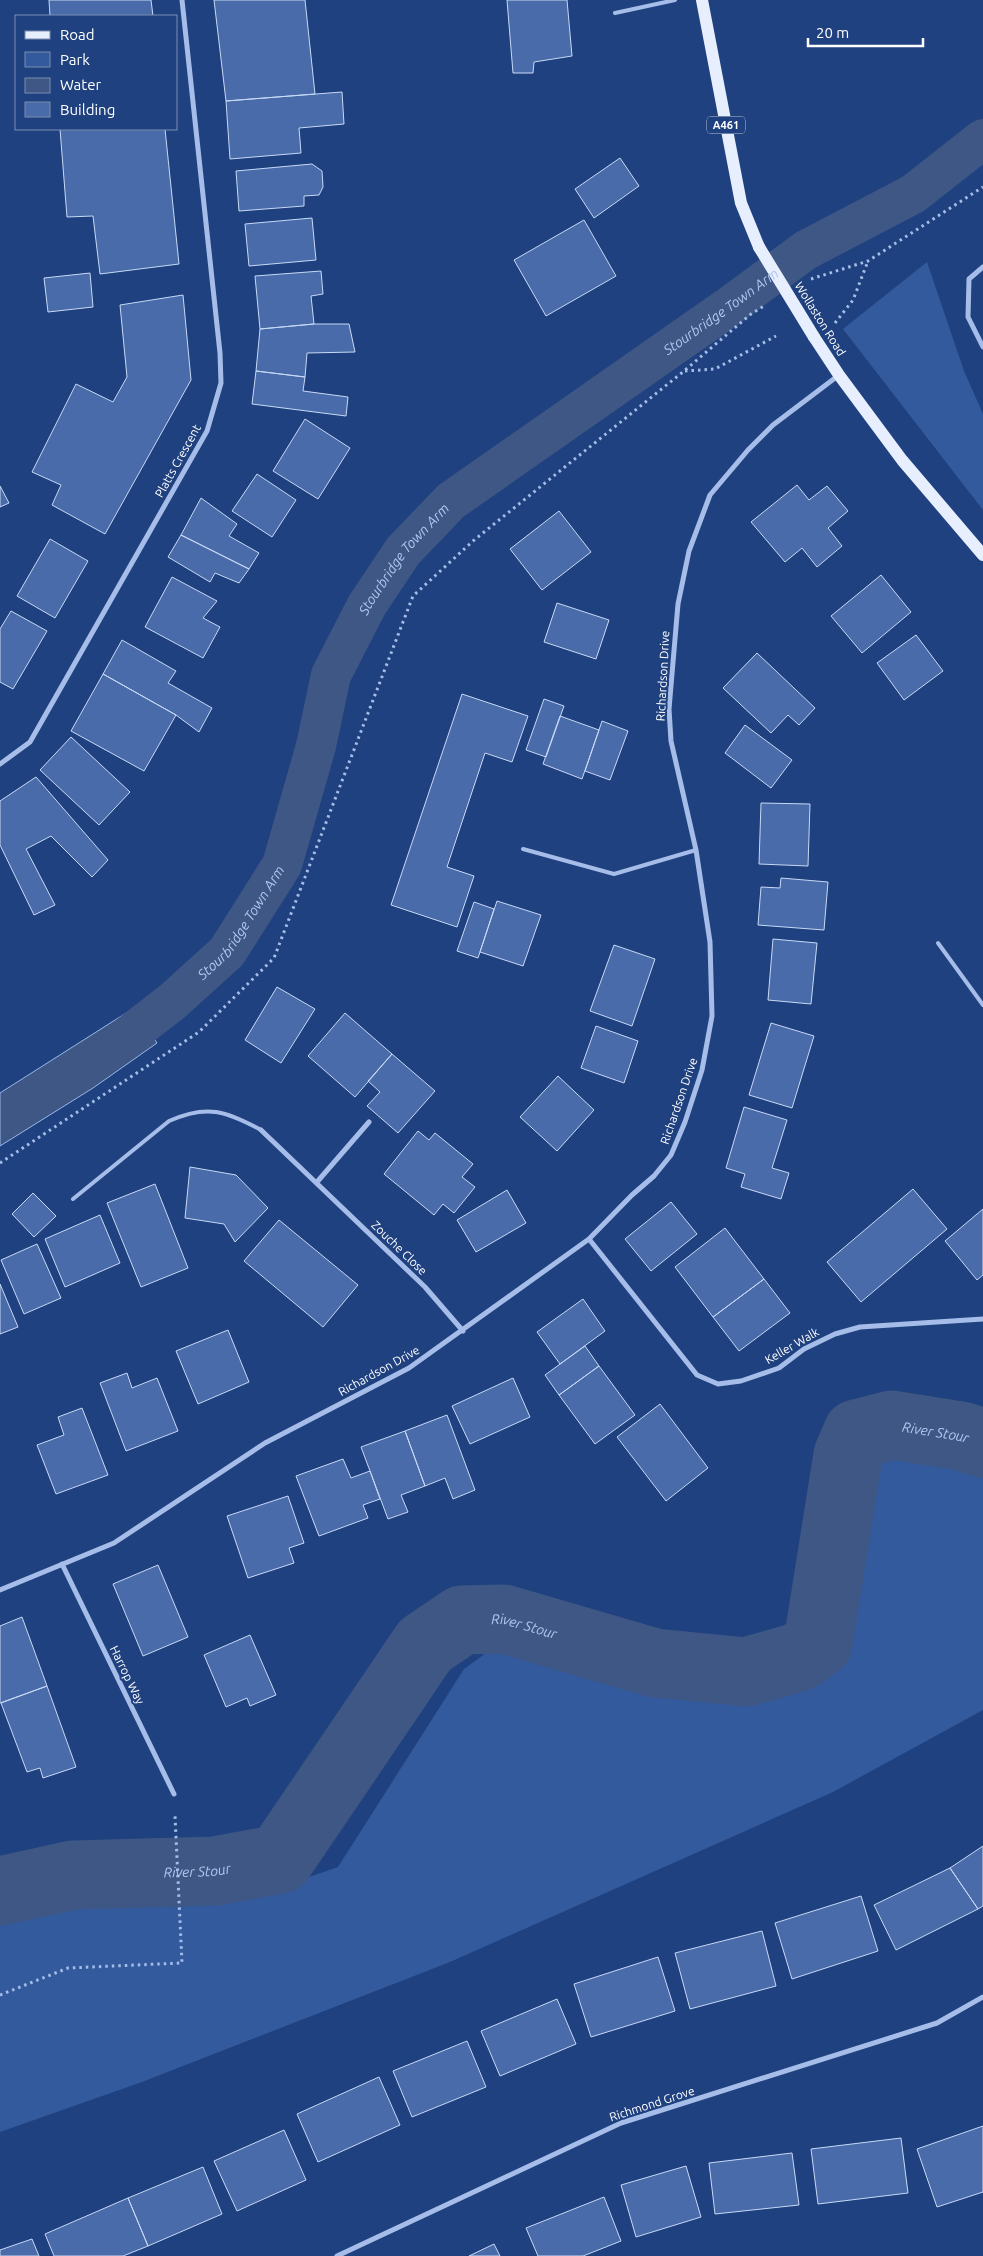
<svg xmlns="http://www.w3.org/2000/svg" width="983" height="2256" font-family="Ubuntu,sans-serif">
<rect width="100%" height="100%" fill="#20417f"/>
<path fill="#335a9d" d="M927,262L964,371L983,414V510L843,329Z
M903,1448L983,1467V1710L833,1792L450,1962L142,2082L0,2132V1914L75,1893L242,1900L338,1867L464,1669L508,1637L622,1675L779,1684L827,1651L859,1478Z"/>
<path fill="#3e5784" stroke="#98b7e9" d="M134,1008L157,1043L93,1088L0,1146V1093Z"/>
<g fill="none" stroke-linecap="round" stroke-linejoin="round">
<path stroke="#3e5784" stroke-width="40" id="s1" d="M101,1057L173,1001L227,952L282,865L316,746L331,675L367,605L403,551L451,501L727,308L806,250L913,194L983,139"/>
<path stroke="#3e5784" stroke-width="69" id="s2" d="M0,1891L73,1875L215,1871L280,1859L425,1645L462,1620L504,1619L655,1663L746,1672L799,1657L818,1643L848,1455L857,1434L892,1425L961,1436L983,1443"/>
</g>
<path fill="#496ba9" stroke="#c8d9f6" d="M49,0H151L153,16H50Z
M214,0H305L315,94L226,101Z
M507,0H567L572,56L534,62L533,73H513Z
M342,92L344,124L299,128L301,153L230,159L226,101Z
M60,129H165L179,264L100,274L93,216L67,217Z
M620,158L639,186L594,218L575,189Z
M312,164L322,171L323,187L319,195L304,196V206L239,211L236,171Z
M312,218L316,260L249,266L245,224Z
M584,220L616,276L546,316L514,260Z
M321,271L323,294L311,296L314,324L260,329L255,276Z
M90,273L93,307L48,312L44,278Z
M183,295L191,380L105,534L52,505L61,485L32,472L76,384L113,402L127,377L120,305Z
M314,324H349L355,352L307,353L305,377L256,371L260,329Z
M256,371L305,377L303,391L348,397L346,416L252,404Z
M305,419L350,448L318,499L273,471Z
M257,474L296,500L272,537L232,511Z
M797,485L809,500L827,486L848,511L828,528L842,546L817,567L802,548L785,562L751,522Z
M0,486L9,503L0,507Z
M201,498L237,524L229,536L259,553L249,569L181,535Z
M559,511L591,552L542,590L510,549Z
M181,535L249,569L239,583L215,573L210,582L168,557Z
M50,539L88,561L55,618L17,596Z
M881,575L911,612L862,653L831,616Z
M172,577L217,601L203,618L220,627L203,658L145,627Z
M557,603L609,620L596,659L544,642Z
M11,611L47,631L13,689L0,682V629Z
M916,635L943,671L904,700L877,663Z
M122,640L176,671L168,683L212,708L199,732L176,715L103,674Z
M757,653L815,708L799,725L788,715L771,733L723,688Z
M103,674L176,715L144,771L71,731Z
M462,694L528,716L512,762L485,753L447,867L474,876L457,927L391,905Z
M544,699L564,706L546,757L526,750Z
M560,716L599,730L582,779L543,764Z
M602,721L628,731L610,780L585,771Z
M745,725L792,760L771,788L725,753Z
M71,737L130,792L99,825L40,770Z
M36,777L108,860L92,877L51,836L26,849L55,905L34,915L0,845V801Z
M761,803L810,804L808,866L759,864Z
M781,878L828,882L824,930L758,925L761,887L780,888Z
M497,901L541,915L523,966L480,952Z
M474,902L494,909L478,958L457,951Z
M773,939L817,943L811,1004L768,1000Z
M614,945L655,959L632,1026L590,1011Z
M277,987L315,1009L281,1063L245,1040Z
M345,1013L392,1054L355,1097L308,1056Z
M771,1023L814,1036L792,1108L749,1095Z
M596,1026L638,1041L624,1083L581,1068Z
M392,1054L435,1091L398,1133L367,1106L380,1092L368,1081Z
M558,1076L594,1110L557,1151L520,1117Z
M744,1107L787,1120L772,1168L789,1173L781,1199L741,1187L745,1174L726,1168Z
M418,1131L429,1140L435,1133L473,1164L462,1177L475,1187L454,1213L443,1204L434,1215L384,1174Z
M190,1167L236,1175L268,1208L235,1242L224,1224L185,1218Z
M155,1184L188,1268L141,1287L107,1203Z
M913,1189L947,1229L861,1302L827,1262Z
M507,1190L526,1223L476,1252L457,1220Z
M33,1193L56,1216L34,1237L12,1214Z
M671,1202L697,1234L651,1271L625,1239Z
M983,1209V1275L977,1280L945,1241Z
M100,1215L120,1263L65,1287L45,1239Z
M279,1220L358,1285L323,1327L244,1261Z
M725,1228L764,1279L713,1317L675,1267Z
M37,1244L61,1298L24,1314L1,1260Z
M764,1279L790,1313L739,1351L713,1317Z
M0,1284L18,1327L0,1334Z
M583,1299L605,1331L560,1364L537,1332Z
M228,1330L249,1382L198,1404L176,1351Z
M585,1346L599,1366L559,1395L545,1375Z
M599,1366L635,1415L595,1444L559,1395Z
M127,1373L132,1388L157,1378L178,1431L126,1451L100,1383Z
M513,1378L530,1417L470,1444L452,1406Z
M660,1404L708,1468L666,1501L617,1437Z
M82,1408L108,1475L56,1494L37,1445L64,1435L58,1417Z
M447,1415L475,1490L453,1499L445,1478L425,1486L405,1431Z
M405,1431L425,1486L401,1495L408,1512L388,1519L361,1447Z
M343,1459L351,1478L370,1471L380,1499L363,1505L368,1518L319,1536L296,1476Z
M288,1496L304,1543L289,1548L294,1563L248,1578L227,1516Z
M158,1565L188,1637L143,1656L113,1584Z
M22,1617L47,1686L0,1703V1626Z
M250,1635L276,1695L250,1706L247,1698L226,1707L204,1655Z
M47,1686L76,1767L43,1778L40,1768L27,1772L1,1703Z
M983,1846V1906L978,1909L950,1868Z
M950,1868L978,1909L896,1950L874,1905Z
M861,1896L878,1951L792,1979L775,1923Z
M762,1931L776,1986L690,2009L675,1953Z
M658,1957L675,2011L591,2037L574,1984Z
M557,1999L576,2044L500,2076L481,2031Z
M467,2041L486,2087L412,2117L393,2071Z
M379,2077L400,2125L318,2162L297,2114Z
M983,2126V2192L937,2207L917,2149Z
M284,2130L306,2180L237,2211L214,2161Z
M901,2138L908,2193L818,2204L811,2149Z
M792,2153L799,2205L715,2214L709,2163Z
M686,2166L701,2217L636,2237L621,2185Z
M203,2167L222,2214L148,2246L128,2198Z
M604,2197L621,2241L583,2256H538L526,2228Z
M128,2198L148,2246L123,2256H54L45,2234Z
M32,2239L39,2256H0V2250Z
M494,2244L500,2256H469Z"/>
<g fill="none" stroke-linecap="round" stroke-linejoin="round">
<path stroke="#a5bde8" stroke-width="3" stroke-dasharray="2.5 4" stroke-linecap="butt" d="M811,279L868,261L983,187
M835,323L853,300L868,261
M685,371L715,369L776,336
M0,1163L199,1032L274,958L413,596L473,541L684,371L751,314L764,306
M0,1995L68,1968L182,1963L175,1816"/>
<path stroke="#a5bde8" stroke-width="4" d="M615,13L675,0
M523,849L614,874L696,850
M938,943L983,1005
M73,1199L169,1121C207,1104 226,1111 261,1130"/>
<path stroke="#a5bde8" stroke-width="5" d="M983,267L969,279L968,317L983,347
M0,764L30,742L207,431L221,383L220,353L182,0
M261,1130L425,1287L463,1331
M317,1182L369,1122
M589,1239L697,1375L718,1384L741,1381L779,1368L804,1349L835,1334L860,1327L983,1319
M62,1564L174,1794
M0,1590L114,1543L265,1443L409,1368L589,1239L632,1195L654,1176L671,1155L685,1122L702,1070L712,1016L710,942L696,850L671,741L669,709L678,604L689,551L710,495L748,450L773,425L839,375
M337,2256L621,2123L937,2023L983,1997"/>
<path stroke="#e7eefd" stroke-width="12" d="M702,0L741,203L759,247
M814,337L839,375L902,460L983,555"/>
<path stroke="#e7eefd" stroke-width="12" d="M759,247L814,337"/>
</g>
<g text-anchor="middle" stroke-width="4" stroke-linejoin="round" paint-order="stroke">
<rect fill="#20417f" stroke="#bcc6d9" stroke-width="1" x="707" y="116.5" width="38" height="17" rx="4"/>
<g font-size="11" font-weight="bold" fill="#fff">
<text x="726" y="129">A461</text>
</g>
<g font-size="12" fill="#fff" stroke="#20417f">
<text transform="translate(820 319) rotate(58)" y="4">Wollaston Road</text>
<text transform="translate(178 461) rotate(-61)" y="4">Platts Crescent</text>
<text transform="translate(663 676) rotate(-87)" y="4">Richardson Drive</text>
<text transform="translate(679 1101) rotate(-71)" y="4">Richardson Drive</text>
<text transform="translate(399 1248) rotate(44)" y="4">Zouche Close</text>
<text transform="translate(792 1346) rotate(-30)" y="4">Keller Walk</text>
<text transform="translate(379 1371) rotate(-29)" y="4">Richardson Drive</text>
<text transform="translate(127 1675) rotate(64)" y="4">Harrop Way</text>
<text transform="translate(652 2104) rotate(-18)" y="4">Richmond Grove</text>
</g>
<g font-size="14" font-style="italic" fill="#b0c8ef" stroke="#20417f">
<text dy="5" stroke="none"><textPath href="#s1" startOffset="1006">Stourbridge Town Arm</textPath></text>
<text dy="5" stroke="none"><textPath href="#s1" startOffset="601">Stourbridge Town Arm</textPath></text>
<text dy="5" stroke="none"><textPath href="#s1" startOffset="196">Stourbridge Town Arm</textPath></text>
<text dy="5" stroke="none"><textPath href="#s2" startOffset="1249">River Stour</textPath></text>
<text dy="5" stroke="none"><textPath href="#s2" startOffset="649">River Stour</textPath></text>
<text dy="5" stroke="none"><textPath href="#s2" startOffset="199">River Stour</textPath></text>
</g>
</g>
<rect x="15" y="15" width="162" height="115" fill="#20417f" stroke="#798db2"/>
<rect x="25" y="31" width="25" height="8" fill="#e7eefd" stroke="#798db2"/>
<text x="60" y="40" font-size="15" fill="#ffffff">Road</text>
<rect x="25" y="52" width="25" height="15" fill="#335a9d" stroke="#798db2"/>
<text x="60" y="65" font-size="15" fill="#ffffff">Park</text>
<rect x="25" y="78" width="25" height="15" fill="#3e5784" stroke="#798db2"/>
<text x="60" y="90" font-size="15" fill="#ffffff">Water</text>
<rect x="25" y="102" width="25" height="15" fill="#496ba9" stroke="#798db2"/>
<text x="60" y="115" font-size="15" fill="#ffffff">Building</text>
<path d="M808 38v8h115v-8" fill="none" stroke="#ffffff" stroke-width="2.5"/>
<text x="816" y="38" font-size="15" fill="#ffffff" stroke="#20417f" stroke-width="4" paint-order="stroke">20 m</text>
</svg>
